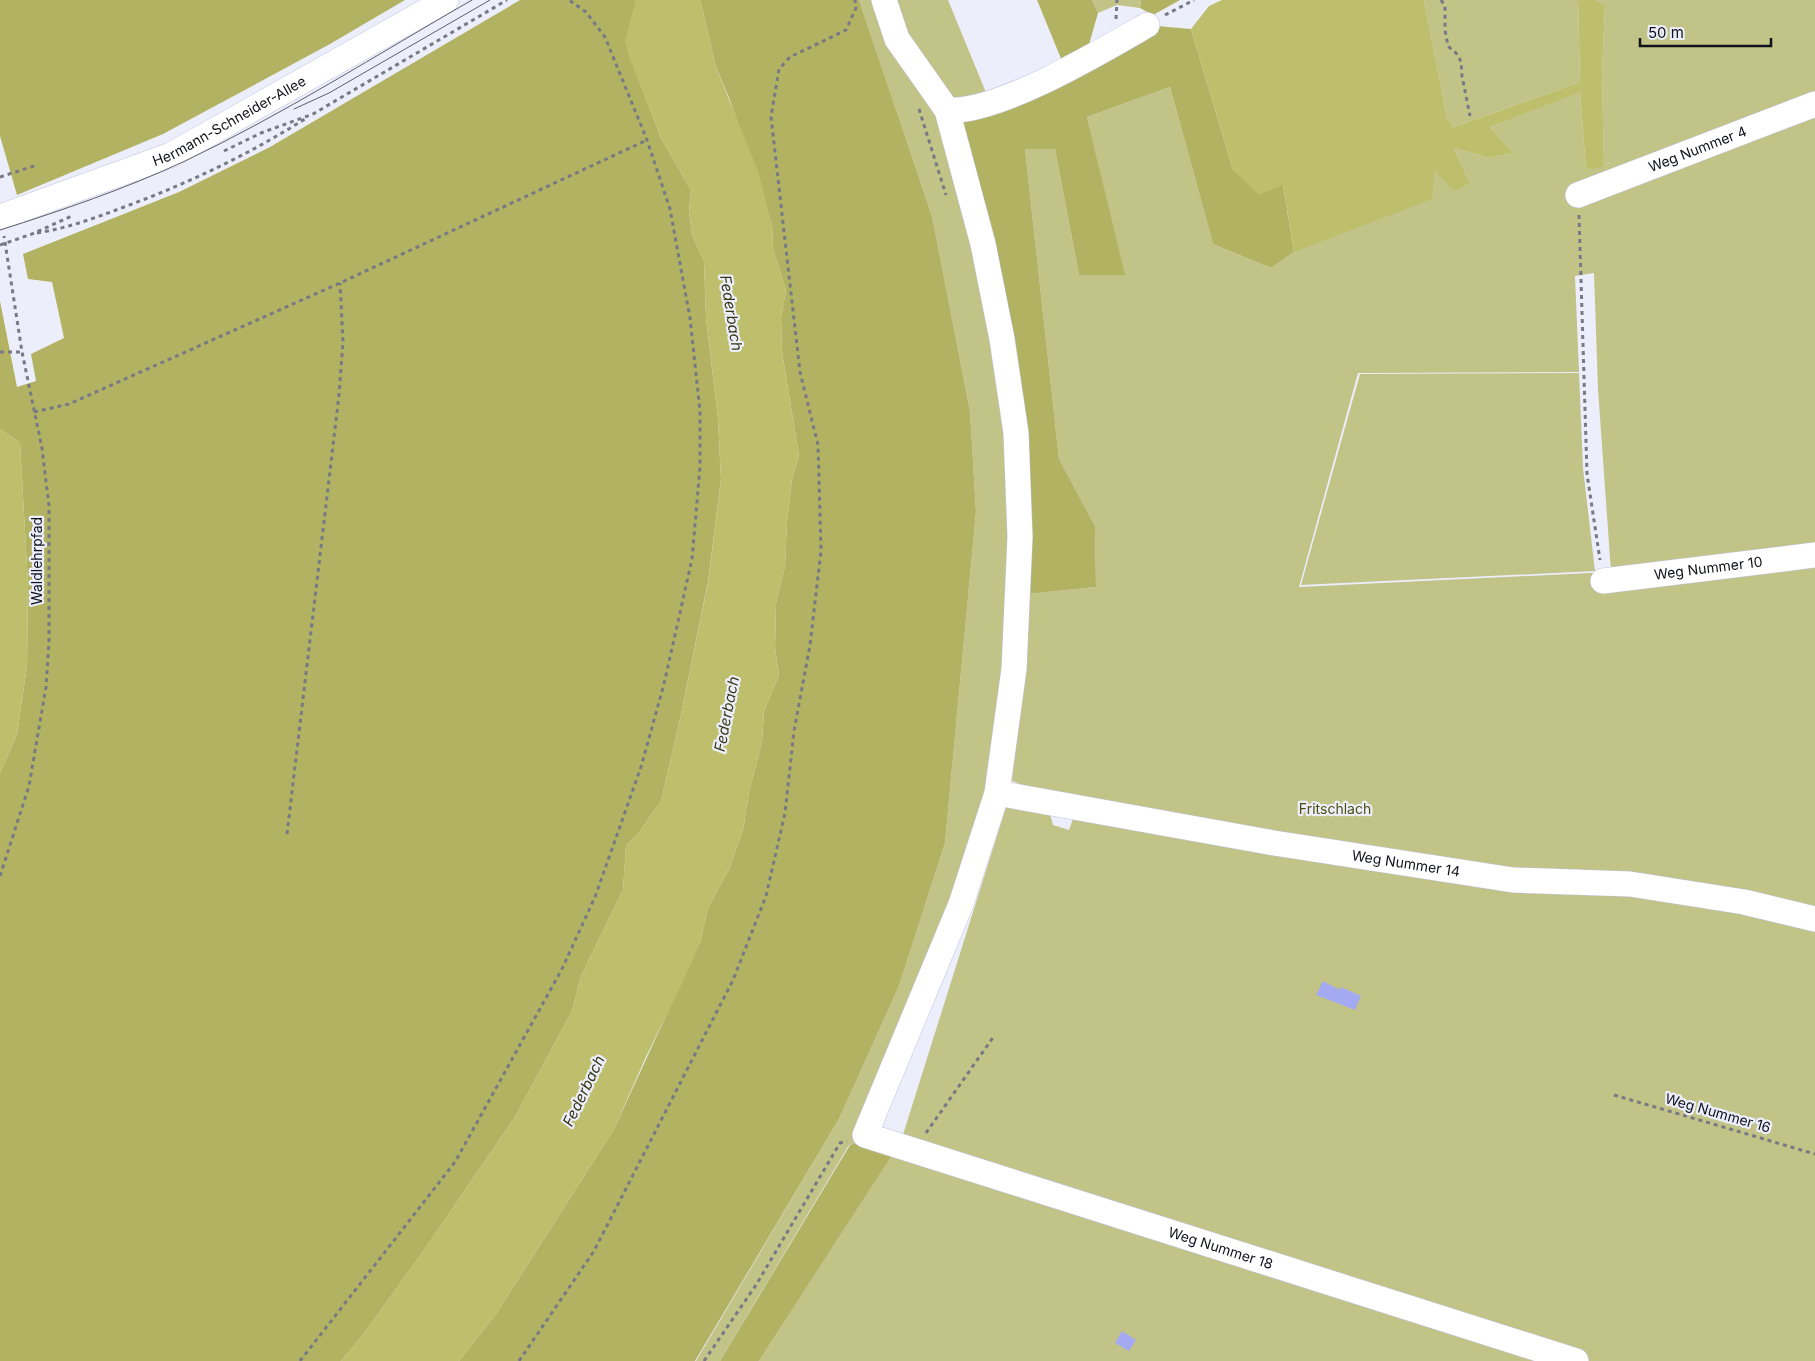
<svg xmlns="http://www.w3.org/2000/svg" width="1815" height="1361" font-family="Inter,sans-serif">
<rect width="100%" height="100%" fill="#edeefb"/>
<path fill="#c1c387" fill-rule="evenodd" d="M859,0H879L940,118L995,326L1015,521L991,786L860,1143L849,1145L720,1361H696L839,1119L899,986L945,843L976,512L970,411L932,216Z
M891,0H948L987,95L948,102L921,65Z
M1092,0H1141L1140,8L1117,5L1098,13Z
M1424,0H1578L1580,82L1454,127L1447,118Z
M1596,0H1815V1361H759L901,1141L1007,804L1049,810L1053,825L1069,830L1074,816L1030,788L1010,780L1027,594L1096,587L1095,526L1059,459L1025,149H1055L1079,275H1124L1087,117L1170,87L1213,244L1271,268L1294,252L1433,170L1470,183L1454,148L1489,158L1513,153L1490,127L1580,91L1586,170L1620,160L1604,165L1602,74L1605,5ZM1594,273L1598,389L1611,572L1299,587L1358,373L1579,372L1575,276Z
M1579,373L1583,468L1595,571L1301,585L1360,374Z"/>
<path fill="#b2b362" d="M0,0H405L330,44L163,134L17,195L0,136Z
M520,0H636L628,52L661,138L691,190L689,212L692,235L704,261L706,318L718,418L721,479L708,582L679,724L661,801L640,831L626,846L623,890L581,976L572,1011L515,1117L422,1253L362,1336L341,1361H0V773L17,734L27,666L28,584L20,443L0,429V301L17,387L36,381L31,354L64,338L52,282L28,279L23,254L179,192L270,147Z
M700,0H859L932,216L970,411L976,512L945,843L899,986L839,1119L695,1361H459L496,1314L614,1129L700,942L708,908L729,869L743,830L749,792L762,742L764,711L779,675L775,648L776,603L785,566L787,521L792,479L799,456L782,352L781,318L786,290L773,249L772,225L730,100L716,67Z
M1037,0H1092L1098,13L1088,48L1062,61Z
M1141,0H1180L1153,15L1140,8Z
M1157,26L1191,29L1233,170L1283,185L1294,252L1271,268L1213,244L1170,87L1087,117L1125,275H1079L1055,149H1025L1059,459L1095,526L1096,587L1027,594L958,118Z
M865,1141L896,1149L759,1361H720L850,1145Z"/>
<path fill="#bdbf6d" d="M636,0H700L716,67L758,171L772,225L773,249L786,290L781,318L782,352L799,456L792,479L787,521L785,566L776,603L775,648L779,675L764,711L762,742L749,792L743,830L729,869L708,908L700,942L685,977L645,1059L614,1129L496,1314L459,1361H341L362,1336L422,1253L515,1117L572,1011L581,976L623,890L626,846L640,831L661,801L679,724L708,583L721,479L718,418L706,318L704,261L692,235L689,212L691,190L661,138L628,53L625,40Z
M1222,0H1424L1447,118L1454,127L1580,82L1578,0H1596L1605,5L1602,74L1604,166L1586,170L1580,92L1490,127L1513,153L1489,158L1454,148L1470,183L1454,191L1434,170L1432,199L1294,252L1283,185L1259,195L1233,170L1191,29L1209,6Z
M0,429L20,443L28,584L27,666L17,734L0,773Z"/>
<path fill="#a3aaf2" d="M1323,981L1340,990L1341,987L1361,996L1355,1010L1316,995Z
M1122,1331L1136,1340L1129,1351L1115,1343Z"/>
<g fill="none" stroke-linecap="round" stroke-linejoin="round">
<defs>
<g id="minor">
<path d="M884,0L897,39L947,110C997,114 1102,51 1147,25"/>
<path id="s1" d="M947,110L983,244L1002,339L1016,433L1020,537L1014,669L997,793L961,904L865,1135L1576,1361"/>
<path id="s2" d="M1578,195L1815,104"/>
<path id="s3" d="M0,217L171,155L446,0"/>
<path id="s4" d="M1603,581L1815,555"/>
<path id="s5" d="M997,793L1274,843L1513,880L1630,884L1744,902L1815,919"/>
</g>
</defs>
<use href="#minor" stroke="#c0c4e2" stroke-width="26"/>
<path stroke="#787985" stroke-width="3" stroke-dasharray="4 4" stroke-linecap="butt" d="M1441,0L1445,6V30L1448,46L1458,55L1461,62L1462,76L1470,116
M1165,15L1194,0
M1116,19L1117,0
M919,109L946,195
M224,151L261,133L313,114L507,0
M0,177L37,165
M1579,215L1587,474L1600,560
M37,233C68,228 95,218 124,207C189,183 250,154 308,117
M0,245L32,234L74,215
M0,352H22
M34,412L69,404L340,283L647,140
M287,834L339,395L343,342L340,283
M0,876L29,786L46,687L49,642V506L42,448L22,352L4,236
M1614,1095L1815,1154
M926,1133L994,1036
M300,1361L455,1162L562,969L595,897L641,767L664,684L692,559L700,467V411L690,318L670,209L647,140L605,37L586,12L569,0
M519,1361L594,1251L733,980L766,896L785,813L794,731L810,645L821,551L818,445L800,372L771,117L779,69L790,57L846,30L856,8L855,0
M704,1361L756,1285L840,1143L847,1141"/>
<use href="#minor" stroke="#fff" stroke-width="25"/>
<path stroke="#5d5e6a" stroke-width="1" d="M294,109L329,93L490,0
M0,230C63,210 125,189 185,161C282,115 378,54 472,0"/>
</g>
<g text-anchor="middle" stroke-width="4.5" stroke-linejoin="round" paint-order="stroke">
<g font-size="14" fill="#10111b" stroke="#edeefb">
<text dy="5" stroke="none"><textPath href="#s3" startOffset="249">Hermann-Schneider-Allee</textPath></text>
<text dy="5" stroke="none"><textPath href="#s2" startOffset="128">Weg Nummer 4</textPath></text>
<text transform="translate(37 561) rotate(-90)" y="5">Waldlehrpfad</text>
<text dy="5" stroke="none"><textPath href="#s4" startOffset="106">Weg Nummer 10</textPath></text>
<text dy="5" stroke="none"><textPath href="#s5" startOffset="415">Weg Nummer 14</textPath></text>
<text transform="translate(1718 1113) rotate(16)" y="5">Weg Nummer 16</text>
<text dy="5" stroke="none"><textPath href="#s1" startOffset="1432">Weg Nummer 18</textPath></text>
</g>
<g font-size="14" fill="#4d4d0e" stroke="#edeefb">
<text x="1335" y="814">Fritschlach</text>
</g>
<g font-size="15" font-style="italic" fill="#363713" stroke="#edeefb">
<text transform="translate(731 313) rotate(81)" y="5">Federbach</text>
<text transform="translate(727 714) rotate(-79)" y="5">Federbach</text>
<text transform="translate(584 1091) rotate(-64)" y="5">Federbach</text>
</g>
</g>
<path d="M1640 38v8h131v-8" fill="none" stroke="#10111b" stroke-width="2.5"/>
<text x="1648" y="38" font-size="15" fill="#10111b" stroke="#edeefb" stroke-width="4" paint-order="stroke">50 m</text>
</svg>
